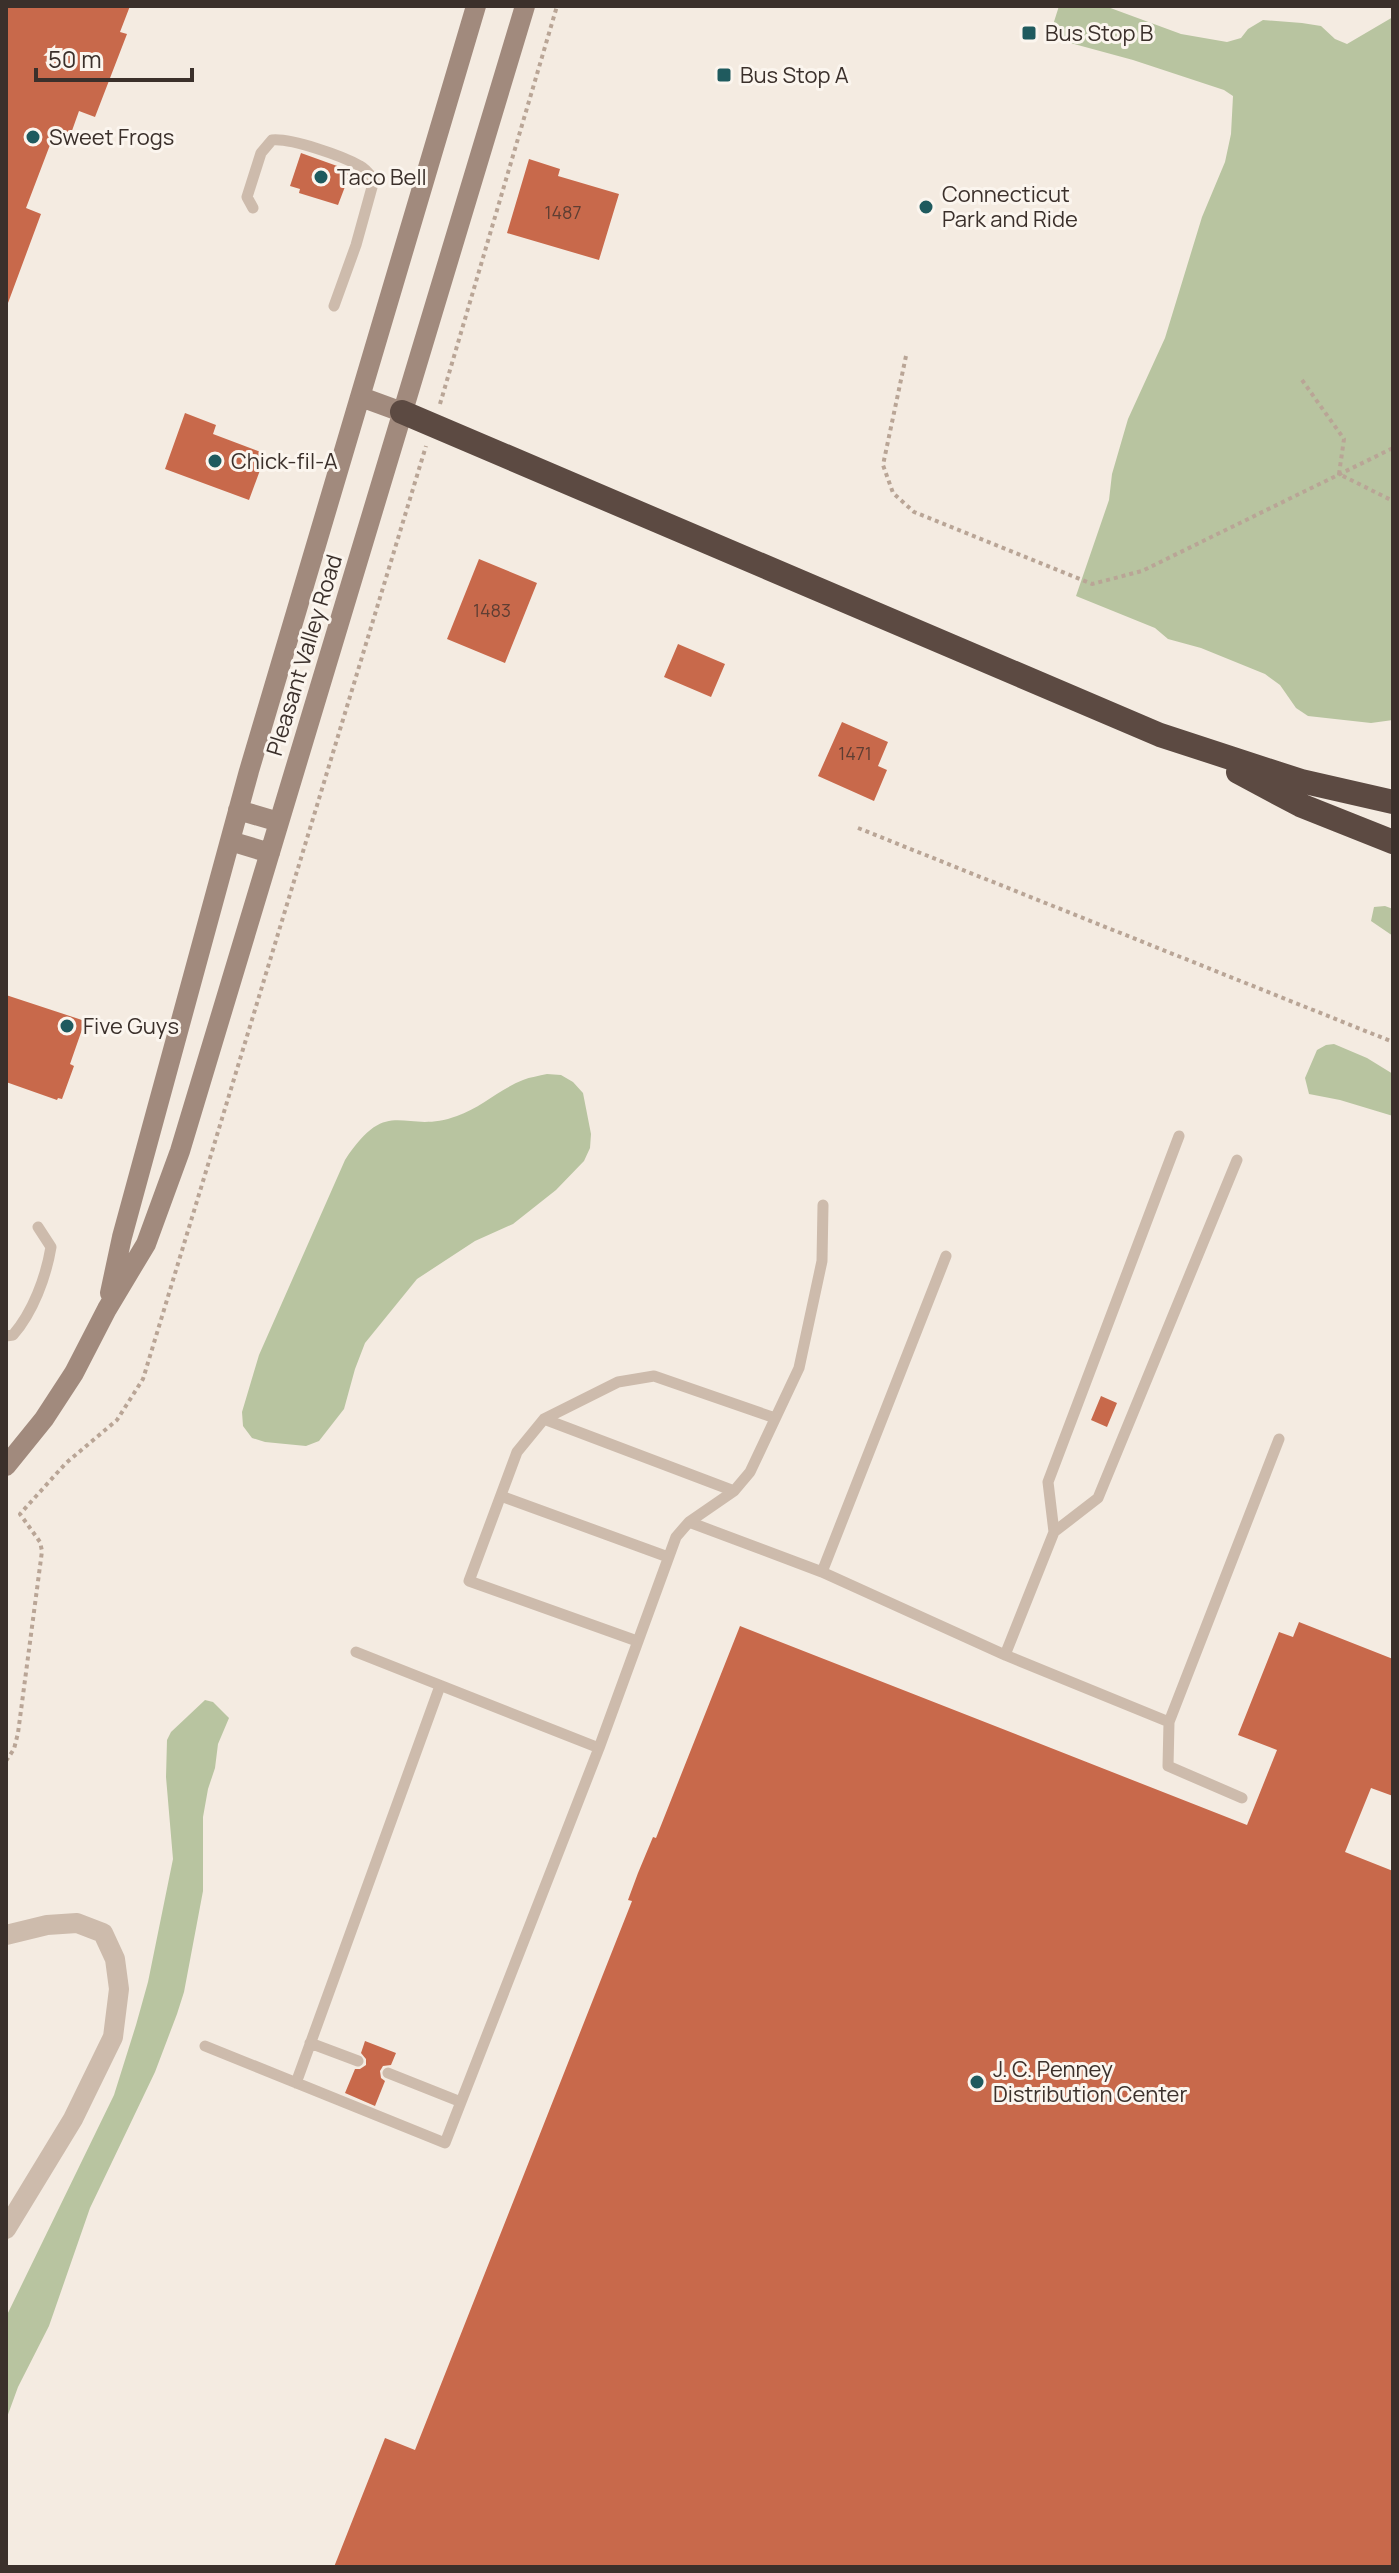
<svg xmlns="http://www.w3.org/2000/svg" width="1399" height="2573" font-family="Manrope,sans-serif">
<rect width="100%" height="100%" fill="#f4ebe1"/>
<path fill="#b8c4a0" d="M1059,6H1105L1181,34L1227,42L1241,38L1248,29L1263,20L1302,23L1321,26L1335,39L1347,44L1393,17V720L1371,723L1308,716L1296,708L1280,685L1265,674L1201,648L1168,639L1155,628L1076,596L1109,500L1112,474L1128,419L1165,338L1202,217L1225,162L1231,134L1233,96L1224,90L1133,60L1063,41L1052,28Z
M1385,906L1393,909V936L1371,921L1374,907Z
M1334,1044L1367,1058L1393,1074V1116L1340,1100L1309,1094L1305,1078L1317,1050L1326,1045Z
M547,1074L561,1075L573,1082L583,1093L591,1134L590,1148L584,1161L556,1190L513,1224L475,1241L417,1279L365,1343L355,1369L344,1409L319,1441L306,1446L265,1442L252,1438L243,1426L242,1412L259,1355L345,1160C389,1093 403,1136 457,1116C480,1108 500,1089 523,1080C530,1077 539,1076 547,1074Z
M205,1700L213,1702L229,1718L218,1744L215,1768L208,1789L203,1817V1891L184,1992L177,2014L155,2072L90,2208L49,2326L18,2387L6,2420V2317L114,2095L136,2025L148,1982L173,1859L166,1777L167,1740L171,1732Z"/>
<path fill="#c8694b" d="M6,6H130L120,32L127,34L95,117L79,111L68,142L53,137L26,208L41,214L8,303Z
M301,153L351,171L338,205L299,193L300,189L290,186Z
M529,159L560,169L558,176L619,194L599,260L507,233Z
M185,413L216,425L213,434L266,454L249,500L165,469Z
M479,559L537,583L505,663L447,639Z
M678,644L725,664L711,697L664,677Z
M842,722L888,742L878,766L887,770L874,801L818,776Z
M6,995L85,1021L70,1064L74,1066L62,1099L58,1098L57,1100L6,1082Z
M1101,1396L1117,1403L1107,1427L1091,1420Z
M1299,1622L1393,1659V1796L1371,1788L1345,1852L1393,1871V2567H334L385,2438L415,2450L632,1901L628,1900L638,1873L653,1837L656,1838L740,1626L1247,1825L1277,1750L1238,1735L1279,1632L1293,1637Z
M365,2041L396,2053L391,2065L383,2066L380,2071L381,2078L385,2081L375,2106L345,2093L355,2069H360L366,2065V2059L361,2053Z"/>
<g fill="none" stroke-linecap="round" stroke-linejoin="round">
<path stroke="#b9a596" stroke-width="4" stroke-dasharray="4 4" stroke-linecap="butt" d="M906,356L883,465L893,493L914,512L1092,584L1142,571L1393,448
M1302,380L1344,439L1339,474L1393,501
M440,404L557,6
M858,828L1393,1042
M6,1761L14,1749L18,1733L42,1551L40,1542L20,1514L66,1463L117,1420L143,1379L426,446"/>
<path stroke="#cdbbac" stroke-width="11" d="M253,208L247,197L261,153L272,140C291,138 343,156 360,166C366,169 370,175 374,180L356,245L334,306
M1179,1136L1048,1482L1054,1532L1005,1655L1169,1722L1279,1439
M946,1256L822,1572L1005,1655
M6,1336L13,1335C33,1312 46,1277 51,1247L38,1227
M544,1419L734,1491
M501,1496L668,1557
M1054,1532L1098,1498L1237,1160
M822,1572L689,1522L734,1491L750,1472L799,1368L822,1261L823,1205
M637,1641L469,1581L517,1452L544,1419L618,1382L654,1376L775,1418
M356,1652L599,1748L676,1537L689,1522
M1169,1722L1168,1766L1242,1798
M310,2043L358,2061
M205,2046L445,2143L599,1748
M388,2073L461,2102
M296,2083L440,1686"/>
<path stroke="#cdbbac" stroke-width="20" d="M6,1935L47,1925L77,1923L103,1933L115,1959L119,1989L113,2037L73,2119L6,2229"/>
<path stroke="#a18a7d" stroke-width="20" d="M361,397L402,412
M238,810L279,822
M230,841L270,853
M110,1293L122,1237L249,771L476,6
M6,1466L44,1419L74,1373L107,1309L146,1244L180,1151L525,6"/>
<path stroke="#5c4a42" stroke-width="24" d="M402,412L1160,735L1301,781L1393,802
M1238,772L1300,805L1393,842"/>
</g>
<g fill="#1f5a5e" stroke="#fbf5ee" stroke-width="3">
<rect x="1021" y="25" width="16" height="16" rx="4"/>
<rect x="716" y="67" width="16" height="16" rx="4"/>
<circle cx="33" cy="137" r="8"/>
<circle cx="321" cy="177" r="8"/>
<circle cx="926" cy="207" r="8"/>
<circle cx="215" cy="461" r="8"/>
<circle cx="67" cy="1026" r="8"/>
<circle cx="977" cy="2082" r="8"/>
</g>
<g text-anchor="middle" stroke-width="6" stroke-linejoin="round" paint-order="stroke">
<g font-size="18" fill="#5e3e33">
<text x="563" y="219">1487</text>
<text x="492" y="617">1483</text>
<text x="855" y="760">1471</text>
</g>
<g font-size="22" fill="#3b302b" stroke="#fbf5ee" text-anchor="start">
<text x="1045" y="41">Bus Stop B</text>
<text x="740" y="83">Bus Stop A</text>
<text x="49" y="145">Sweet Frogs</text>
<text x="337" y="185">Taco Bell</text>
<text x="942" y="202">Connecticut<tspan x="942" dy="25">Park and Ride</tspan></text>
<text x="231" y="469">Chick-fil-A</text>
<text x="83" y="1034">Five Guys</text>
<text x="993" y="2077">J. C. Penney<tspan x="993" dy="25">Distribution Center</tspan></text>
</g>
<g font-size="22" fill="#3b302b" stroke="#fbf5ee">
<text transform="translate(304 655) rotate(-73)" y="8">Pleasant Valley Road</text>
</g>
</g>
<rect width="1399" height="2573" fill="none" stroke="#3b302b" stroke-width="16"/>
<path d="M36 68v12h156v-12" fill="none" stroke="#3b302b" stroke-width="4"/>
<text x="48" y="68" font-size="24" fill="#3b302b" stroke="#fbf5ee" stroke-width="6" paint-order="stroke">50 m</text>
</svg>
